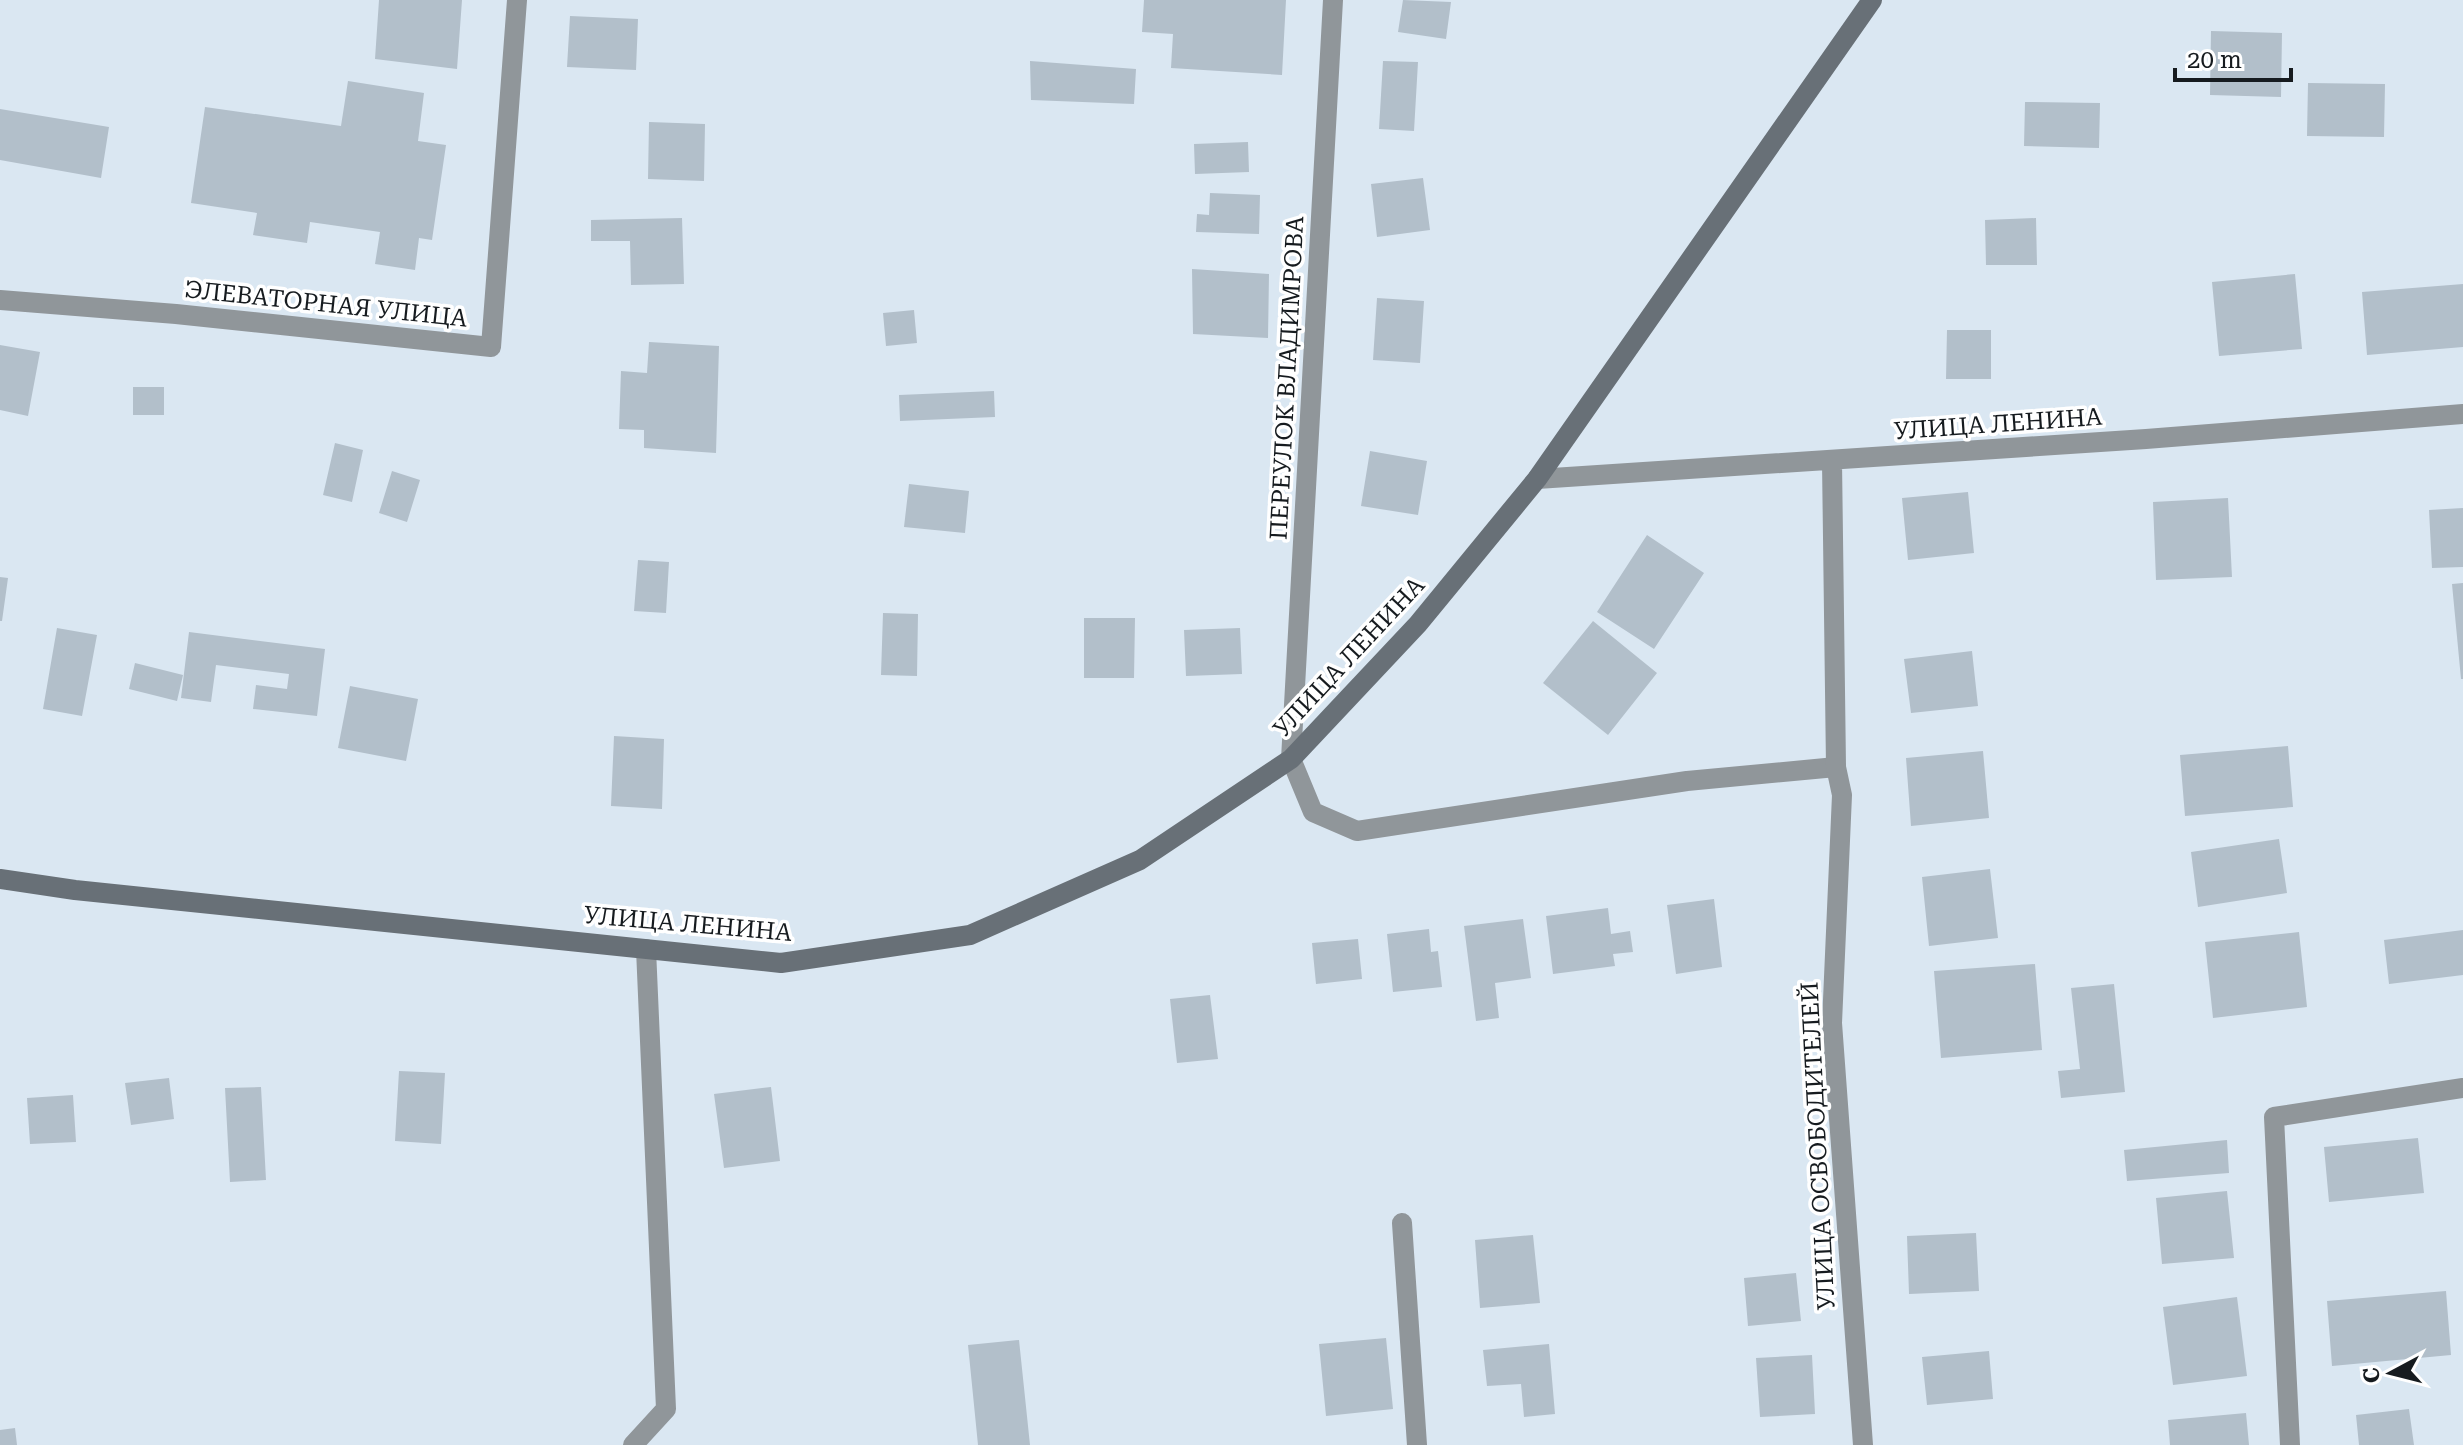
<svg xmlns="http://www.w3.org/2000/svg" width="2463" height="1445" font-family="'Roboto Serif',serif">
<rect width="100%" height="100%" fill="#dae7f2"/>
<path fill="#b2bfca" d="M379,0H462L457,69L375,59Z
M1144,0H1286L1282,75L1171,68L1173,34L1142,32Z
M1403,0L1451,2L1446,39L1398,32Z
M570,16L638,19L636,70L567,67Z
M2211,31L2282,33L2281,97L2210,95Z
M1030,61L1136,69L1134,104L1031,100Z
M1383,61L1418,62L1414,131L1379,129Z
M348,81L424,93L418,141L446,145L432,240L419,238L415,270L375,264L380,232L310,222L307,243L253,235L257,213L191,203L205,107L341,126Z
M2308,83L2385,84L2384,137L2307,136Z
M2025,102L2100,103L2099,148L2024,146Z
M0,109L109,127L101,178L0,160Z
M649,122L705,124L704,181L648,179Z
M1248,142L1249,172L1195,174L1194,144Z
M1423,178L1430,230L1377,237L1371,184Z
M1210,193L1260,195L1259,234L1196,232L1197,214L1209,215Z
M682,218L684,284L631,285L630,241H591V220Z
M2036,218L2037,265H1986L1985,220Z
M1192,269L1269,274L1268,338L1193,334Z
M2295,274L2302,349L2219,356L2212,282Z
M2463,284V347L2367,355L2362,292Z
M1377,298L1424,301L1420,363L1373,360Z
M914,310L917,343L886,346L883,313Z
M1947,330H1991V379H1946Z
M649,342L719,346L716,453L644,448V430L619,429L621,371L647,373Z
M0,345L40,352L28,416L0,410Z
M133,387H164V415H133Z
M994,391L995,417L900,421L899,395Z
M335,443L363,450L352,502L323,495Z
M1370,451L1427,461L1418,515L1361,506Z
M392,471L420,480L407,522L379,513Z
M909,484L969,491L965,533L904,527Z
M1968,492L1974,553L1908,560L1902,498Z
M2228,498L2232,577L2156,580L2153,502Z
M2463,508V567L2432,568L2429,510Z
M1647,535L1704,573L1654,649L1597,612Z
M638,560L669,562L666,613L634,611Z
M0,577L8,578L2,621H0Z
M2463,583V679H2461L2452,584Z
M883,613L918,614L917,676L881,675Z
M1084,618H1135L1134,678H1084Z
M1593,621L1657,673L1608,735L1543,683Z
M57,628L97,635L82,716L43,709Z
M1240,628L1242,674L1186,676L1184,630Z
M189,632L325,649L317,716L253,709L256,685L287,689L289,674L216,665L211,702L181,698Z
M1972,651L1978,706L1911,713L1904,659Z
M135,663L183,675L177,701L129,689Z
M350,686L418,699L406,761L338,748Z
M614,736L664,739L662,809L611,806Z
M2288,746L2293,807L2185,816L2180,755Z
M1983,751L1989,818L1911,826L1906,758Z
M2279,839L2287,893L2198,907L2191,852Z
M1990,869L1998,938L1929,946L1922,877Z
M1714,899L1722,967L1676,974L1667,905Z
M1608,908L1611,934L1630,931L1633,952L1613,954L1615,966L1553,974L1546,916Z
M1523,919L1531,978L1495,983L1499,1018L1476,1021L1464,926Z
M1429,929L1431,952L1438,951L1442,987L1393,992L1387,934Z
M2463,930V975L2389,984L2384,940Z
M2299,932L2307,1007L2213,1018L2205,942Z
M1358,939L1362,979L1316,984L1312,943Z
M2035,964L2042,1050L1941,1058L1934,971Z
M2114,984L2125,1092L2061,1098L2058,1071L2080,1069L2071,988Z
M1210,995L1218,1059L1177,1063L1170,999Z
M399,1071L445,1073L441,1144L395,1141Z
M169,1078L174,1119L131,1125L125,1083Z
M261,1087L266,1180L230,1182L225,1088Z
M771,1087L780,1161L724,1168L714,1094Z
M73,1095L76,1142L30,1144L27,1098Z
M2418,1138L2424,1193L2329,1202L2324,1147Z
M2227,1140L2229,1173L2127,1181L2124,1150Z
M2227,1191L2234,1258L2162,1264L2156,1198Z
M1976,1233L1979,1291L1909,1294L1907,1236Z
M1533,1235L1540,1303L1480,1308L1475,1240Z
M1796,1273L1801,1321L1748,1326L1744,1278Z
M2446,1291L2451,1355L2332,1366L2327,1301Z
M2237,1297L2247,1376L2173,1385L2163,1307Z
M1386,1338L1393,1409L1326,1416L1319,1344Z
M1019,1340L1030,1445H978L968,1345Z
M1549,1344L1555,1414L1524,1417L1521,1384L1487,1386L1483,1350Z
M1989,1351L1993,1399L1927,1405L1922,1357Z
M1812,1355L1815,1414L1760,1417L1756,1358Z
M2409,1409L2414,1445H2359L2356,1415Z
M2246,1413L2249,1445H2170L2168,1420Z
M15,1428L17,1445H0V1430Z"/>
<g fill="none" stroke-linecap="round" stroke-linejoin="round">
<path stroke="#90969a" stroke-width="20" d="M1291,759L1313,812L1357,831L1687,781L1836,767
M633,1445L666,1409L646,949"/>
<path stroke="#90969a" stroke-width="20" d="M0,300L176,314L491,347L517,0
M1832,461L1836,767L1842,795L1832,1023L1863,1445
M1537,479L2146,439L2463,414
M1291,759L1333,0
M1402,1223L1417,1445
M2290,1445L2274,1117L2463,1088"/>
<path stroke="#687077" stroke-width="20" d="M0,879L75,890L781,963L970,935L1140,860L1291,759L1418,624L1537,479L1872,0"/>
</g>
<g text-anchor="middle" stroke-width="7" stroke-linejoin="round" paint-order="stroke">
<g font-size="24" fill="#161b1f" stroke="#fff">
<text transform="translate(326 304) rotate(6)" y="8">ЭЛЕВАТОРНАЯ УЛИЦА</text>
<text transform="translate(1287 378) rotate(-87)" y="8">ПЕРЕУЛОК ВЛАДИМРОВА</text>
<text transform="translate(1998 424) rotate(-4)" y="8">УЛИЦА ЛЕНИНА</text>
<text transform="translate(1349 657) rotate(-47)" y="8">УЛИЦА ЛЕНИНА</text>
<text transform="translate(688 924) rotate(5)" y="8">УЛИЦА ЛЕНИНА</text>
<text transform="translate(1818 1146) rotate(-93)" y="8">УЛИЦА ОСВОБОДИТЕЛЕЙ</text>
</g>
</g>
<g transform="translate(2391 1373) rotate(263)" stroke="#ffffff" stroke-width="6" paint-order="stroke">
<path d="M0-6L14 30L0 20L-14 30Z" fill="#161b1f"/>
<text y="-12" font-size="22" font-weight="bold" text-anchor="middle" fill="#161b1f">С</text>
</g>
<path d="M2175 68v12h116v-12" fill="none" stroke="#161b1f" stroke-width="4"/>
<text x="2187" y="68" font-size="24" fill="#161b1f" stroke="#ffffff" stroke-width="6" paint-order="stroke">20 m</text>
</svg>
